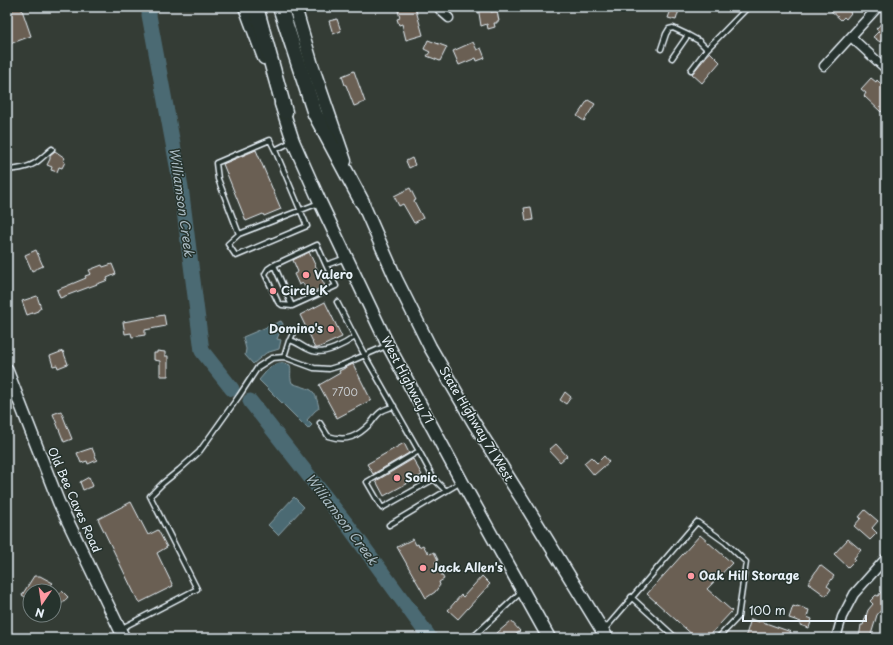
<svg xmlns="http://www.w3.org/2000/svg" width="893" height="645" font-family="'Playpen Sans',sans-serif">
<rect width="100%" height="100%" fill="#343c35"/>
<filter id="ink" filterUnits="userSpaceOnUse"><feTurbulence type="fractalNoise" baseFrequency=".025" numOctaves="2"/><feDisplacementMap in="SourceGraphic" scale="8" xChannelSelector="R" yChannelSelector="G"/><feConvolveMatrix kernelMatrix="1 2 1 2 8 2 1 2 1" color-interpolation-filters="sRGB"/></filter>
<g filter="url(#ink)">
<path fill="#4c6a73" stroke="#8aa0a8" d="M281,321L283,324L277,339L281,340L279,349L266,353L253,364L245,355L246,349L243,337Z
M279,363H284L290,365C292,372 289,375 292,383C298,386 306,387 311,390C316,393 318,403 319,408L315,411L307,420L312,425L308,429L259,380L270,367Z
M294,497L304,507L278,535L268,525Z"/>
<g fill="none" stroke-linecap="round" stroke-linejoin="round">
<path stroke="#4c6a73" stroke-width="15" d="M150,7L149,15L181,187L202,351L232,389
M250,401L349,527L430,638"/>
</g>
<path fill="#6a5f53" stroke="#e8f1f8" d="M7,7H21L31,36L7,45Z
M397,7H415L423,35L406,40L402,24L399,25L397,19L400,18Z
M478,7H490L491,12L497,11L499,21H497V23H494L495,27L488,29L487,24L481,26Z
M672,7H680L676,20L668,18Z
M827,7H844L851,13L846,19L844,17L841,20Z
M886,18V37L885,36L880,42L873,37L879,31L876,29Z
M337,19L341,31L333,34L329,21Z
M428,40L447,47L440,61L427,56L430,52L424,49Z
M473,42L477,50L481,48L485,58L477,61L476,58L459,65L453,51Z
M710,52L720,62L702,83L692,74Z
M354,71L365,102L354,106L346,85H345L342,76Z
M871,78L876,82L877,80L886,89V107L881,112L864,96L866,93L861,89Z
M588,100L595,104L584,121L577,116Z
M256,150L281,209L264,216L263,214L246,221L223,164Z
M55,151L65,158L63,161L65,162L62,168L59,167L57,172L51,170L52,167L47,165L50,159V155Z
M412,158L415,165L409,168L406,161Z
M410,188L416,200L414,201L423,218L414,223L403,204L399,206L394,196Z
M531,207L533,220L526,221L524,208Z
M36,250L43,266L32,271L25,255Z
M309,252L325,286L308,294L303,283L299,285L294,274L298,272L293,260Z
M112,264L116,274L107,278L108,280L60,298L57,290L86,278L85,276L91,274L89,270L102,265L103,267Z
M37,296L41,308L38,310V311L27,315L22,301Z
M325,302L342,337L318,348H315L312,343L313,342L300,315Z
M164,315L166,326L145,330V335L132,337L131,333L125,334L123,322Z
M63,351L68,364L58,368L57,365L53,366L50,356Z
M157,351L165,352V356H168V376H160V361L154,360V353H157Z
M353,364L371,400L337,418L319,385L340,373L339,371Z
M565,392L571,397L566,404L560,400Z
M61,411L72,439L64,442L53,414Z
M404,443L409,453L373,474L367,464Z
M556,444L567,456L560,462L549,450Z
M92,448L97,460L88,464L87,461L81,463L77,453Z
M604,456L609,462L594,475L584,463L591,457L597,463Z
M413,459L422,475L384,496L376,481Z
M89,477L93,486L83,490L80,482Z
M131,502L148,535L158,530L167,547L157,553L173,586L139,603L98,519Z
M865,510L878,521L872,528L877,533L870,540L854,526L861,518L859,517Z
M700,535L732,563L707,589L732,611L707,638H696L647,594Z
M413,539L416,545L418,544L419,547L423,545L427,552H428L430,554L434,552L438,560L435,562L444,579L439,582L440,585L435,592L426,598L397,547Z
M848,539L861,550L854,558L855,560L848,567L834,554Z
M820,565L834,576L827,586L831,589L826,596L808,583Z
M34,576H40L53,583L45,591H30V600L22,595Z
M482,576L490,584L458,619L448,610L461,595L463,597Z
M886,585V604L877,615L870,638H859L861,625H863L868,610L873,604L870,601L876,595L878,596Z
M62,591L68,597L54,612V600Z
M793,606L796,607L797,606L809,610L807,617L812,619L809,628L800,625L801,622L789,618Z
M751,619L759,622L760,621L791,632L789,638H755L746,635Z
M511,621L520,631L512,638H491Z"/>
<g fill="none" stroke-linecap="round" stroke-linejoin="round">
<defs>
<path id="lane" d="M661,49L666,34L669,29L673,28L688,35
M672,58L688,35L699,41L707,49L748,7
M691,70L707,49
M291,142L275,150L307,226L236,256L228,244L239,234L319,203
M7,170C17,169 29,168 38,161C43,157 47,153 52,149
M239,234L218,179L216,163L270,140L275,150
M274,265L268,269L265,274L278,302L282,305L292,306
M326,265L317,245L274,265L292,306L336,286L326,265L346,258
M337,302L365,356L419,451L434,479L446,491
M290,340L294,331
M284,357L289,341L290,340C298,342 305,349 313,351C325,355 345,344 355,337
M320,423L328,436C347,442 357,437 371,423C374,419 377,414 382,411C385,409 390,408 394,406
M419,451L367,482L382,508L434,479
M389,525L461,482
M631,597L676,638
M120,629L197,589L150,496L163,483L179,470L199,452L239,396L258,367L272,358L284,357L314,368L329,369L342,365L386,346
M605,629L697,522L725,542L746,562L738,617L718,638
M472,638L521,592"/>
<path id="street" d="M438,7L441,11L449,18
M851,37L886,69
M824,66L878,7
M836,638L842,617L854,594L886,558"/>
<path id="secondary" d="M7,370L59,503L124,638"/>
<path id="primary" d="M245,7L264,58
M295,7L312,65L345,161
M281,104L293,141L320,202L388,345L462,482L549,638
M359,195L396,279L430,347L474,423L522,499L607,638"/>
<path id="highway" d="M256,7L285,112
M280,7L315,114L362,202"/>
</defs>
<use href="#lane" stroke="#e8f1f8" stroke-width="7"/>
<use href="#street" stroke="#e8f1f8" stroke-width="11"/>
<use href="#secondary" stroke="#e8f1f8" stroke-width="14"/>
<use href="#primary" stroke="#e8f1f8" stroke-width="15"/>
<use href="#highway" stroke="#e8f1f8" stroke-width="17"/>
<use href="#lane" stroke="#26332d" stroke-width="4"/>
<use href="#street" stroke="#26332d" stroke-width="8"/>
<use href="#secondary" stroke="#26332d" stroke-width="11"/>
<use href="#primary" stroke="#26332d" stroke-width="12"/>
<use href="#highway" stroke="#26332d" stroke-width="14"/>
</g>
</g>
<g fill="#ff9aa2" stroke="#26332d" stroke-width="1.5">
<circle cx="306" cy="275" r="4"/>
<circle cx="273" cy="291" r="4"/>
<circle cx="331" cy="329" r="4"/>
<circle cx="397" cy="478" r="4"/>
<circle cx="423" cy="568" r="4"/>
<circle cx="691" cy="576" r="4"/>
</g>
<g text-anchor="middle" stroke-width="3" stroke-linejoin="round" paint-order="stroke">
<g font-size="10" fill="#c8cccf">
<text x="345" y="396">7700</text>
</g>
<g font-size="12" font-weight="bold" fill="#e8f1f8" stroke="#26332d" text-anchor="start">
<text x="314" y="279">Valero</text>
<text x="281" y="295">Circle K</text>
<text x="323" y="333" text-anchor="end">Domino's</text>
<text x="405" y="482">Sonic</text>
<text x="431" y="572">Jack Allen's</text>
<text x="699" y="580">Oak Hill Storage</text>
</g>
<g font-size="12" fill="#e8f1f8" stroke="#26332d">
<text transform="translate(407 380) rotate(62)" y="4">West Highway 71</text>
<text transform="translate(476 424) rotate(59)" y="4">State Highway 71 West</text>
<text transform="translate(74 500) rotate(66)" y="4">Old Bee Caves Road</text>
</g>
<g font-size="13" font-style="italic" fill="#aabbc3" stroke="#26332d">
<text transform="translate(182 202) rotate(82)" y="5">Williamson Creek</text>
<text transform="translate(342 519) rotate(53)" y="5">Williamson Creek</text>
</g>
</g>
<rect width="893" height="645" fill="none" stroke="#26332d" stroke-width="24"/>
<rect x="12" y="12" width="869" height="621" fill="none" stroke="#e8f1f8" stroke-width="1.5" filter="url(#ink)"/>
<g transform="translate(42 603) rotate(193)"><circle r="19" fill="#26332d" stroke="#747f7e"/>
<path d="M0-3L7 15L0 10L-7 15Z" fill="#ff9aa2"/>
<text y="-6" font-size="11" font-weight="bold" text-anchor="middle" fill="#e8f1f8">N</text>
</g>
<path d="M743 615v6h123v-6" fill="none" stroke="#e8f1f8" stroke-width="2"/>
<text x="749" y="615" font-size="12" fill="#e8f1f8" stroke="#26332d" stroke-width="3" paint-order="stroke">100 m</text>
</svg>
